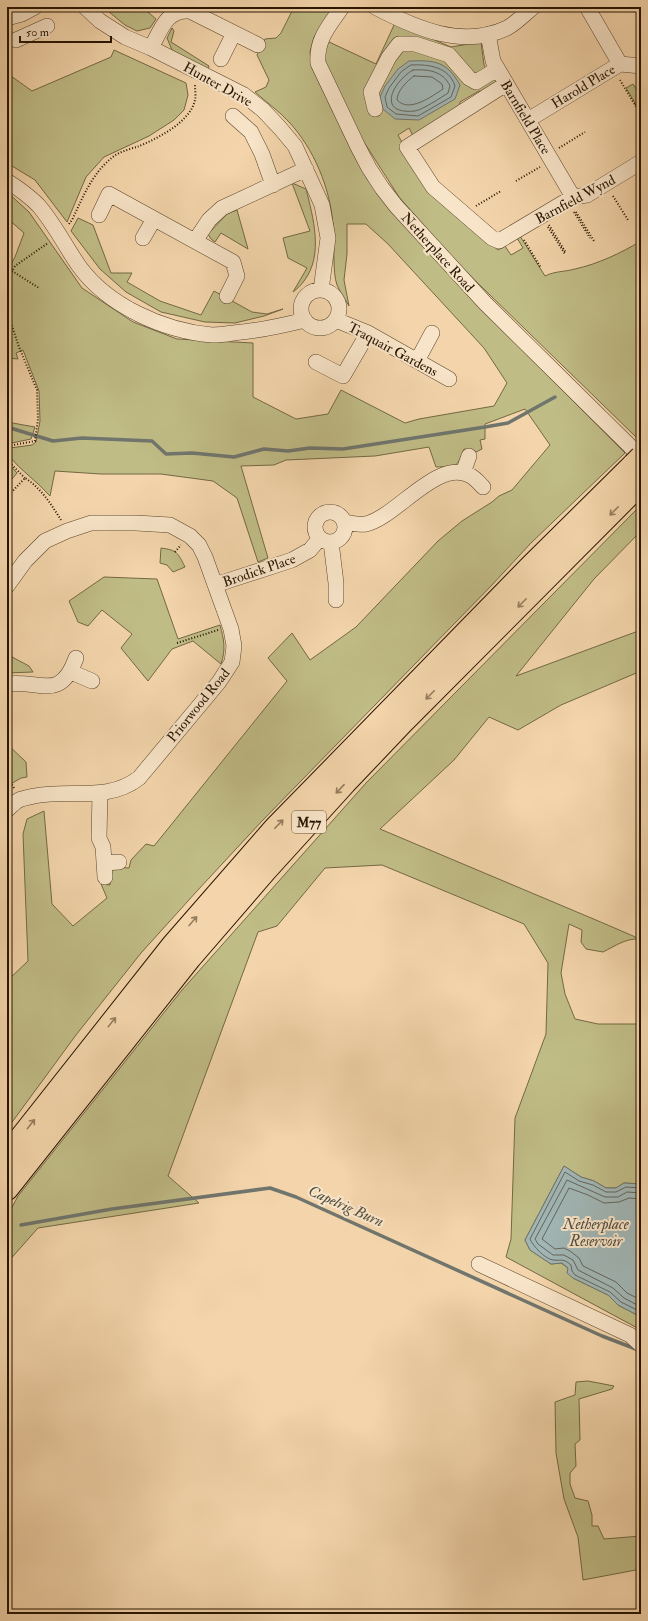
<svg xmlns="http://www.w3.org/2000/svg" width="648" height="1621" font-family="'IM FELL Double Pica',serif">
<rect width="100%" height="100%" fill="#f4d5ab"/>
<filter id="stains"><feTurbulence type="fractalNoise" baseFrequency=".005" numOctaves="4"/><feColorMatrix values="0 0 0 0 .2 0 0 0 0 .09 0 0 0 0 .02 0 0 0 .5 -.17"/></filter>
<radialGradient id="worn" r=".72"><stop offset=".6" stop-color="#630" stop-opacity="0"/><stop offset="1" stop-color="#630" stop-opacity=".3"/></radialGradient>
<path fill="#c0bc86" stroke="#736843" d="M103,7H142L156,19L150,28L137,31L125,25Z
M294,7H334L314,37L310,52L312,68L353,154L367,179L390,206L519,346L625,453L531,543L491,586L262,821L197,891L141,953L76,1035L7,1129V981L28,961L23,834L27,819L44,811L52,904L73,926L107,898L101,884L110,885L112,867L129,868L131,860L146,844L154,846L287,681L268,658L292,633L310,660L356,627L438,541L462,521L492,502L499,496L512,490L550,445L525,409L485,424V439L480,440L482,449L476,452L464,449C457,469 456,466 436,467L429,447L375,456L286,460L274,465L241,466L268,558L258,562L237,498L213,481L161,474H101L55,471L50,496C37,481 21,471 9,456L10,448L32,445L36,442L40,421L39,391L23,350L16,353L18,359L7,358V271L15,257L24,233L7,218V192L29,212L82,288L133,322L177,339L253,343V397L296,419L328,414L341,390L405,423L419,419L494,406L507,383L484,348L388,244L366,224H347V254L344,280L349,306C345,299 340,292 337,285C332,272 335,240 333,224C330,188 314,149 289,122C279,111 266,102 255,92L266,87L269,80L257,55L265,39L276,38L281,33Z
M395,23L451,47L481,42L484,65L492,80L494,78L496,82L485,92L479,91L460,102L459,109L413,136L409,128L398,135L428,192L498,250L505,246L511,255L523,248L517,238L520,236L545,276C555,271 564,272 575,269C598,264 621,253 641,241V433L637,438L452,258L399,197L362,139L326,67L323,53L327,41L376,64Z
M172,28L174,31L171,42L209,66L208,70L178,54L172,50L167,38Z
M114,50L186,83L188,95L184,110L174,120L149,136L104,157L86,177L67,222L35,180L7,163V76H11L32,91L111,57Z
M633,84L641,97V99L635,103L626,88Z
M292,183L306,189C313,217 324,255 304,281C301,285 297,289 293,292L307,268L288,258L283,238L310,231Z
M237,210L248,249L221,233L215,242L211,239L208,234L227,214Z
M78,218L93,225L111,273H132L127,282L160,301L201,315L214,291L252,312L267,314L283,309L264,316L235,323L205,322L161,312L126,292L100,269L71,231Z
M7,422L35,427L31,439L7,444Z
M7,462L17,473L7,485Z
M641,505V531L594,579L516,676L641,630V671L561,705L518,730L489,717L454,760L380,829L603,923L640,939C626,938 615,946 603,952L586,949L581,942L582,930L569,924L561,973L565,994L575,1019L598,1024H641V1184L624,1183L616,1188H606L594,1181L581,1177L564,1166L525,1240L530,1250L551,1264L561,1263L568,1268L573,1278L608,1295L618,1305L641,1317V1330L506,1257L511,1239L515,1118L546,1034L548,963L524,924L382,865L325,868L277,926L258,932L168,1176L199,1203L38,1228L7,1263V1217L18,1196L182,990L366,783Z
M161,548C177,550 178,553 185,567L173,572L167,565L160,563Z
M104,577L157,579L178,639L220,625C224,640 226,649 221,664L193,641L172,649L148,681L121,648L132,634L102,610L88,626L78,622L69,601Z
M9,657H12L29,666L33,672L7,673V659Z
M7,744L26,762L27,777L21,778L9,785L7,791Z
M588,1381L614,1386L612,1389L579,1399L580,1440L575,1444L576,1466L570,1473V1484L575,1498L588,1501L592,1515V1526H598L604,1539L641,1536V1569L583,1580L578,1537L564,1499L556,1453L555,1402L575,1395L576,1382Z"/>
<path fill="#a1b6b5" stroke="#70756d" d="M409,61C434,60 447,61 460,85L455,99L419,120L395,119L383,109L380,97L385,86L398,69Z
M564,1166L581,1177L594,1181L606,1188H616L624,1183L641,1184V1317L618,1305L608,1295L573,1278L567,1273L568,1268L562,1263L551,1264L530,1250L525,1240Z"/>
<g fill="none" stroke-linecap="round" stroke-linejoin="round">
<path stroke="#64655a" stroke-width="1" d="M411,65C429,64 449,67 455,86L451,97L418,116L396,114L387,107L385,97L389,88L401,72Z
M413,70C428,69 443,71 450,86L448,93C442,97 422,110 415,111C376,115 392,82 413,70Z
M414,76L432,77L442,84L443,89C431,97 409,113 397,100C397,91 407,81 414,76Z
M641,1188L626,1187L616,1192H606L593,1185L579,1181L565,1172L530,1239C533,1246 545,1259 553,1260C562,1261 563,1258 571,1265L572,1271L575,1275L610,1292L621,1302L641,1312
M641,1193L627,1192L618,1197H605L567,1180L535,1239L538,1244L553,1255H564L573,1260L578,1270L613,1288L624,1298L641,1307
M641,1199L629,1198L619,1202L604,1203L588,1195L569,1188L542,1239L555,1249L564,1248L570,1251L579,1258L583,1266L616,1282L627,1293L641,1300"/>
<path stroke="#70756d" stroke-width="3.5" d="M7,427L53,441L82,438L152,441L166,454L192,453L234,457L264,449L288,451L310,448L343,449L485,427L508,423L555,397
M21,1225L112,1209L270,1188L296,1197L602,1336L636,1349"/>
<defs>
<path id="minor" d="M85,7L100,21L125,37L151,48L244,95L263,110L280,128L295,146L322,205L328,238L321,290
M342,7C330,25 316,39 318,63L358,147L369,168L382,188L396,206L485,303L641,457
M375,7C415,28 462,49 507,28C516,23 525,14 533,7
M587,7L620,64
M7,18L22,14L35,7
M488,34L493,61L573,197
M16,40L47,26
M151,48C161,30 166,9 190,11L258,45
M221,59L234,33
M506,84L407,147L433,187L492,238L499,241L573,197L587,195L641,162
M375,109L371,92L389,57L399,44H415L449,55L469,78L476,82L497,69
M233,116L251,132L262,154L273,185
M528,120L620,64L641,66
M7,181C18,188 29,196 38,205C54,223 65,246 79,266C108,306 164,331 212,335C219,335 227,334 233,333C258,331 281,326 305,320
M99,215L109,194L233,262L237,276L227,296
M143,238L154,219
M195,241L209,220L222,208L306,169
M301 309a19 19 0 1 1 38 0a19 19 0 1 1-38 0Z
M336,320L368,333L449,379
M417,361L432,333
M316,362L343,376L368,333
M463,473L469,456
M315 527a15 15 0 1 1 30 0a15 15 0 1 1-30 0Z
M345,522C351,523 360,525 366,524C398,516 438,457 471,476C476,479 479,483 483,487
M331,542L336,583V600
M215,585L292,560L310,550L320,538
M7,586L25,561L45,541L67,531L91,523H136L170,525L190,536L199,545L205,557L231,629L234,646L232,662L219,682L139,778C108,802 71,789 34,796C30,797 23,798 19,800C15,802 11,806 7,810
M71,672L92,681
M7,684C39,679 60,703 76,658
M100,793L99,838L103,847L105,877
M104,863L119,862
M479,1264L630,1335L641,1345"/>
<path id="highway" d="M7,1155L172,946L275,828L531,566L634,464
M7,1189L190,958L266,870L345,783L403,722L641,483"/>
</defs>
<use href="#minor" stroke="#5a442b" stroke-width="16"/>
<use href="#highway" stroke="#261400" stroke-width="24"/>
<path stroke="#261400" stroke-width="2" stroke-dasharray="1 2" stroke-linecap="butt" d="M620,80L641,115
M635,105L641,101
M559,148L585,132
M516,181L540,167
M613,196L628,220
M476,206L501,191
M574,212L590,238
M576,212L594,241
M69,224L72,220C84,195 92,173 114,156C120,152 129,149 137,147C156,139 190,123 195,100C196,96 195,90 195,85
M549,225L566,253
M548,227L565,254
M524,240L541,268
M12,271L39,288
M7,280L15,266L48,243
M7,311L19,347L37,390L38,419L35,441L8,446L7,449
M7,457L10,463L25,478
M7,497L25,478C41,488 51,504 61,520
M175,552L181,545
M177,643L218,630
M7,777L14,788"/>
<use href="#minor" stroke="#f8e4c8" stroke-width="15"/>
<use href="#highway" stroke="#f4d5ab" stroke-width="22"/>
<defs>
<path id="highway-bridge" d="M634,464L641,457"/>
</defs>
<use href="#highway-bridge" stroke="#261400" stroke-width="24" stroke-linecap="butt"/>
<use href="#highway-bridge" stroke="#f4d5ab" stroke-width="22"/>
</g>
<defs><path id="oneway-shaft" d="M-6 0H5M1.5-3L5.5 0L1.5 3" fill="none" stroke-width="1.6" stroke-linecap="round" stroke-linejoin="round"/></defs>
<g stroke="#977e5e">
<use href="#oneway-shaft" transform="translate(614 511) rotate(135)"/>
<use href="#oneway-shaft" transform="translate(522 603) rotate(135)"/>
<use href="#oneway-shaft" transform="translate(430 695) rotate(135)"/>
<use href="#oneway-shaft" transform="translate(340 789) rotate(133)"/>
<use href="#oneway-shaft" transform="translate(279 824) rotate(-46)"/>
<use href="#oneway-shaft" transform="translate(193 921) rotate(-49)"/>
<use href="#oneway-shaft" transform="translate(112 1022) rotate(-51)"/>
<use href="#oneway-shaft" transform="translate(31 1124) rotate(-52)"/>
</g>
<g text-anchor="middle" stroke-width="4" stroke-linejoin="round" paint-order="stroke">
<rect fill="#f8e4c8" stroke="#65523c" stroke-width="1" x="292" y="811" width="34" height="22" rx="3"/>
<g font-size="13" font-weight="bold" fill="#261400">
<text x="309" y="827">M77</text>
</g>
<g font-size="14" fill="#261400" stroke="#f8e4c8">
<text transform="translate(218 84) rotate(29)" y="5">Hunter Drive</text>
<text transform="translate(583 86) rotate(-31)" y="5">Harold Place</text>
<text transform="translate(526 117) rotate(59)" y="5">Barnfield Place</text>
<text transform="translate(575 199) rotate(-28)" y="5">Barnfield Wynd</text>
<text transform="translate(438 252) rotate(48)" y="5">Netherplace Road</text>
<text transform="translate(393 349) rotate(28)" y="5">Traquair Gardens</text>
<text transform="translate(259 570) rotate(-19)" y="5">Brodick Place</text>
<text transform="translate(198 705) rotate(-51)" y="5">Priorwood Road</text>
</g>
<g font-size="15" font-style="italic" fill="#514d3f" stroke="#f8e4c8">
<text transform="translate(346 1206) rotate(24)" y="5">Capelrig Burn</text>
<text x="596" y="1229">Netherplace<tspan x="596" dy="17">Reservoir</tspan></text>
</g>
</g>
<rect width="648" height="1621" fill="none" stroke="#f4d5ab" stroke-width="24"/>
<rect x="8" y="8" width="632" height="1605" fill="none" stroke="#261400" stroke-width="2"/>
<rect x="12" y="12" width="624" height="1597" fill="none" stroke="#261400"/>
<path d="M20 36v6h91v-6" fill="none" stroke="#261400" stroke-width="2"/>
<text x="26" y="36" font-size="12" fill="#261400" stroke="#f8e4c8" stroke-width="3" paint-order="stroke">50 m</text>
<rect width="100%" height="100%" filter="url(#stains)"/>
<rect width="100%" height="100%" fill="url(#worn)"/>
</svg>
